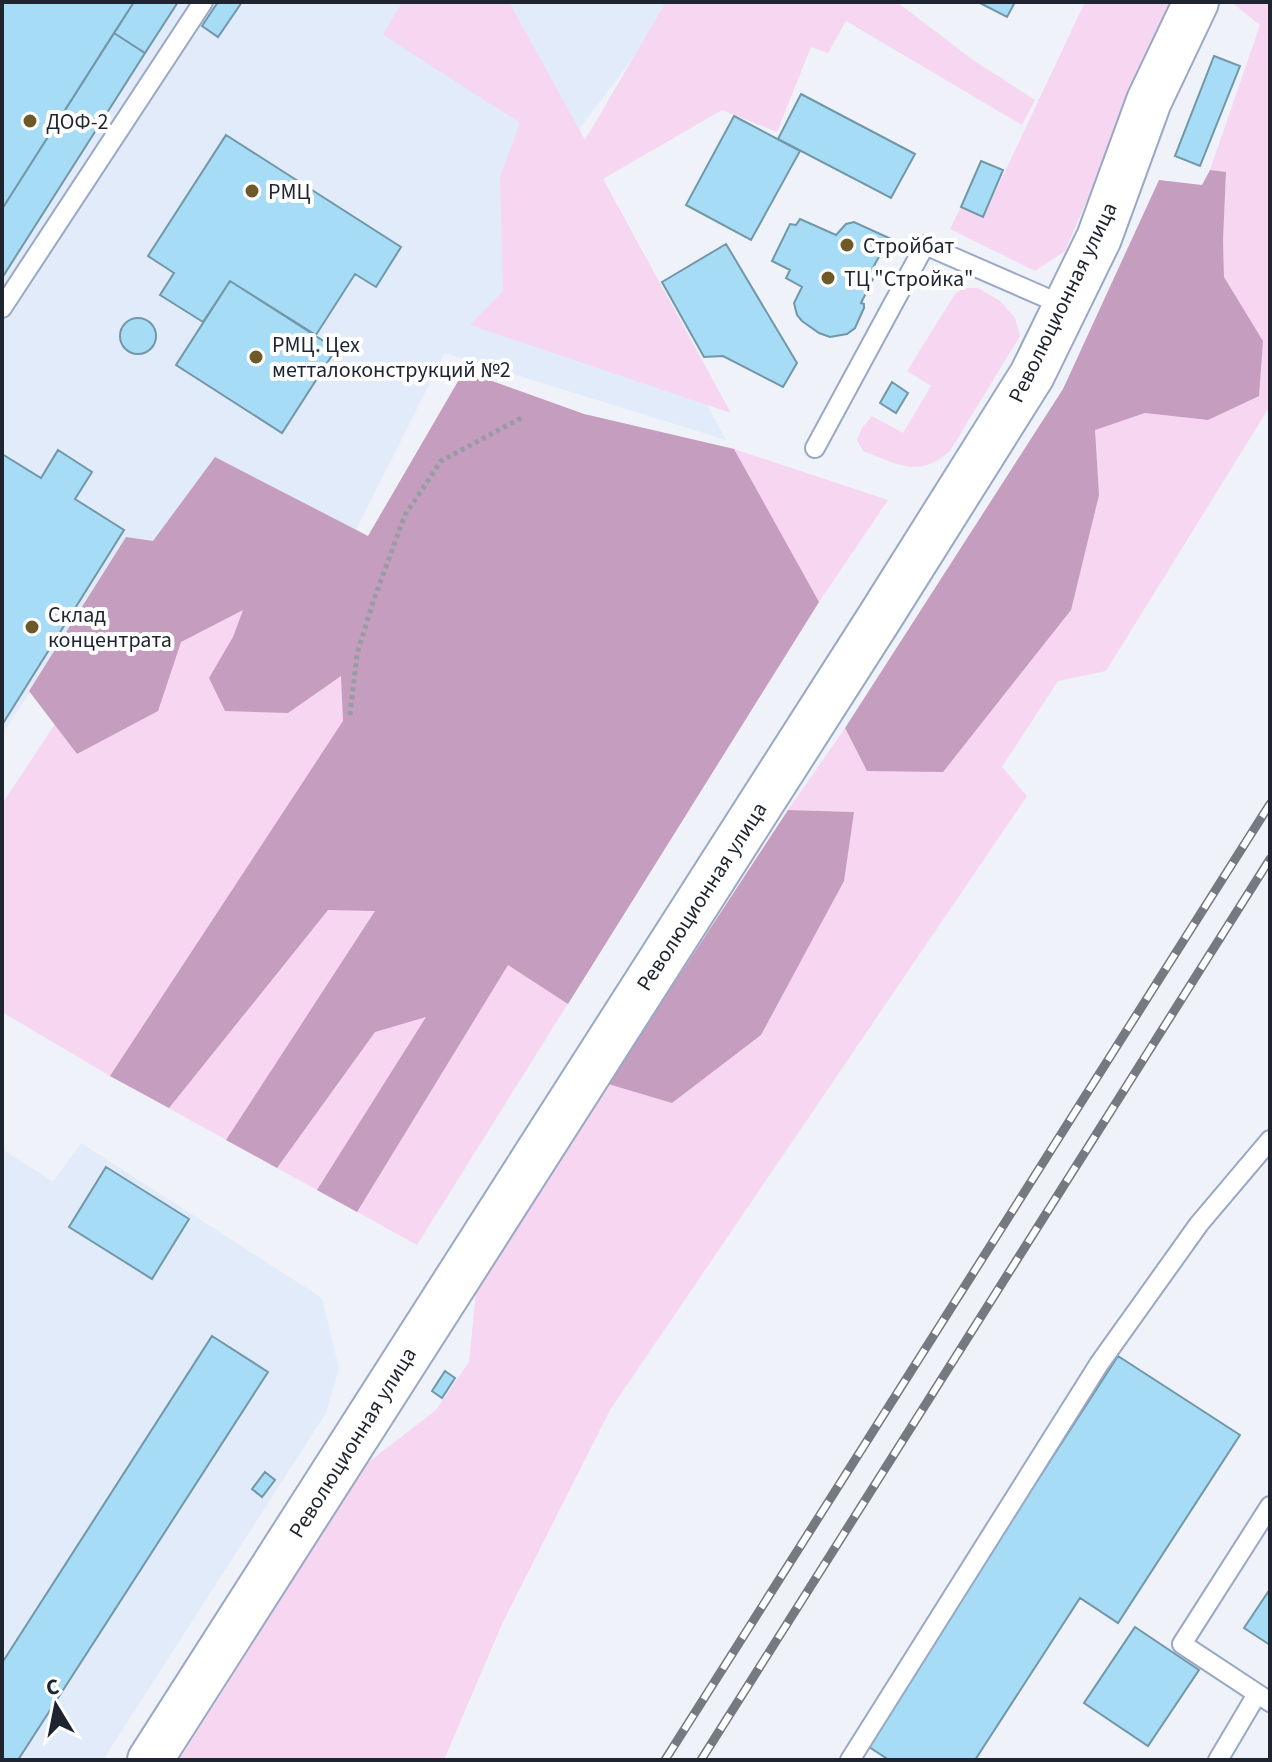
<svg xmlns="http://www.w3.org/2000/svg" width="1272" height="1762" font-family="'Source Sans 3',sans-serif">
<rect width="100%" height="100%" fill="#eff3f9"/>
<path fill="#e2ebfa" d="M2,2H675L567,145L726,440L445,353L354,534L151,557L130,543L2,734Z
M81,1143L322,1298L339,1368L326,1413L103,1760H2V1149L53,1182Z"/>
<path fill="#f6d6f0" d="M402,2H509L585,140L666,2H897L973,60L1035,100L1022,125L846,21L828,53L811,47L777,132L722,110L603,179L731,413L470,325L503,291L500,177L520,123L383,35Z
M1085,2H1172L1065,251L1035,271L950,229L961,207L984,216Z
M1231,2L1270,3V406L1106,671L1058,681L1002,767L1027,796L610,1410L502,1624L444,1760H179L366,1464L436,1410L469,1362L477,1282L608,1084L672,1103L761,1035L784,990L854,812L788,810L845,728L867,771L1099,495L1094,430L1145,413L1208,420L1263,341L1224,277L1223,241L1226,173L1210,170L1260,25Z
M963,288H978L1000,301L1015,318L1020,336L950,451C919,479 897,464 863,451L857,440L862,428L872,416L903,433L931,386L907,371L955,294Z
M464,371L584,414L734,449L888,500L819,602L417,1245L110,1076L2,1012V804L180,535L215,457L368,536Z"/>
<path fill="#c59dbe" d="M1210,170L1226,172L1223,241L1224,277L1263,341L1259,396L1208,420L1145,413L1095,430L1099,495L1071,610L943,772L867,771L845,728L1063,389L1159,180L1202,185Z
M464,371L584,414L734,449L819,602L568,1004L508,965L357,1212L317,1190L426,1017L375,1032L277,1168L226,1140L375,911L328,910L169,1108L110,1076L343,721L341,676L288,713L225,711L209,678L233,637L243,610L181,642L158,711L77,754L29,691L126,537L153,541L215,457L368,536Z
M788,810L854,812L844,881L761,1035L672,1103L608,1084Z"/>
<path fill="#a6dcf5" stroke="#7297a8" stroke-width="2" d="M2,2H134L2,209Z
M134,2H178L145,53L114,33Z
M218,2H242L218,37L202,26Z
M978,2H1015L1007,17Z
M114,33L145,53L2,278V209Z
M1214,56L1240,66L1200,166L1175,156Z
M801,94L915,154L891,198L778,139Z
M734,116L800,151L751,240L686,205Z
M226,135L401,247L376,287L355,274L316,335L230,281L203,322L160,295L174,273L148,256Z
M981,161L1003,170L983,217L961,207Z
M800,219L836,235L846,224L854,222L889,238L868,277L873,279L861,303L864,304V308L855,328L847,334L830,337L819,333L802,321L797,315L794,303L802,287L786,278L790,270L772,261L790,224L796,225Z
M726,244L797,363L783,387L723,356L704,357L662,282Z
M230,281L336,349L282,433L176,365Z
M120 336a18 18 0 1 1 36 0a18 18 0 1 1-36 0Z
M892,382L908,393L896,413L880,403Z
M58,450L92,472L75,499L124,530L2,725V454L41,478Z
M106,1167L189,1219L152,1279L69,1227Z
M212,1336L268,1372L18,1760H2V1663Z
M1118,1356L1240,1435L1118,1623L1080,1598L975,1760H889L866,1745Z
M445,1371L455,1378L442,1398L432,1391Z
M265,1472L275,1480L262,1497L252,1489Z
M1270,1589V1645L1244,1628Z
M1135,1627L1199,1670L1148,1746L1084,1703Z"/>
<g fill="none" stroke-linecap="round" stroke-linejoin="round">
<defs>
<path id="service" d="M2,308L203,2
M815,448L925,245L1065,306
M1270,1506L1182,1644L1270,1702
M850,1760L1099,1364L1199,1224L1270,1140
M1218,1760L1257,1694"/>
<path id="tertiary" d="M150,1760L880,617L1032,375L1099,238L1149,101L1196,2"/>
</defs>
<use href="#service" stroke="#98a8c6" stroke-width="22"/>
<use href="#tertiary" stroke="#98a8c6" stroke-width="48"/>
<path stroke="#979ca4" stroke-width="5" stroke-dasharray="4 4" stroke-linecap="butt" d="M350,715L357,654L374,599L405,515L441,461L521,418"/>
<use href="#service" stroke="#fff" stroke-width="18"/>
<use href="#tertiary" stroke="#fff" stroke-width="44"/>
<defs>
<path id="rail" d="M665,1760L1270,804
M701,1760L1270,859"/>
</defs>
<use href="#rail" stroke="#747982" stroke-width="9"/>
<use href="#rail" stroke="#fff" stroke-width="6" stroke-dasharray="18" stroke-linecap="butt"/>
</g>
<g fill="#6e5a29" stroke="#fff" stroke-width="3">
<circle cx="30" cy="121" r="8"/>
<circle cx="252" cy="191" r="8"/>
<circle cx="847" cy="245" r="8"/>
<circle cx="828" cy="278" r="8"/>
<circle cx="256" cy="357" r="8"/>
<circle cx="32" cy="627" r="8"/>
</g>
<g text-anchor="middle" stroke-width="8" stroke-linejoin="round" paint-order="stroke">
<g font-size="22" fill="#1e2430" stroke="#fff" text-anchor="start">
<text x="46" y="129">ДОФ-2</text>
<text x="268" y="199">РМЦ</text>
<text x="863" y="253">Стройбат</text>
<text x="844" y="286">ТЦ "Стройка"</text>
<text x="272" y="352">РМЦ. Цех<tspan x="272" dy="25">метталоконструкций №2</tspan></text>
<text x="48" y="622">Склад<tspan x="48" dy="25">концентрата</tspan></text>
</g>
<g font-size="22" fill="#1e2430" stroke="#fff">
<text transform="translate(1062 302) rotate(-64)" y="8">Революционная улица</text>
<text transform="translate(701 896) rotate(-57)" y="8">Революционная улица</text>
<text transform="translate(352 1442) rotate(-58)" y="8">Революционная улица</text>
</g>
</g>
<rect width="1272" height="1762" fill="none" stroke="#1e2430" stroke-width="8"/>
<g transform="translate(56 1706) rotate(350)" stroke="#ffffff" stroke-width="6" paint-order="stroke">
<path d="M0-6L14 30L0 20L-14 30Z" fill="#1e2430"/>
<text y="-12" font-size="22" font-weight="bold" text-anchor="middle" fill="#1e2430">С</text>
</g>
</svg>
